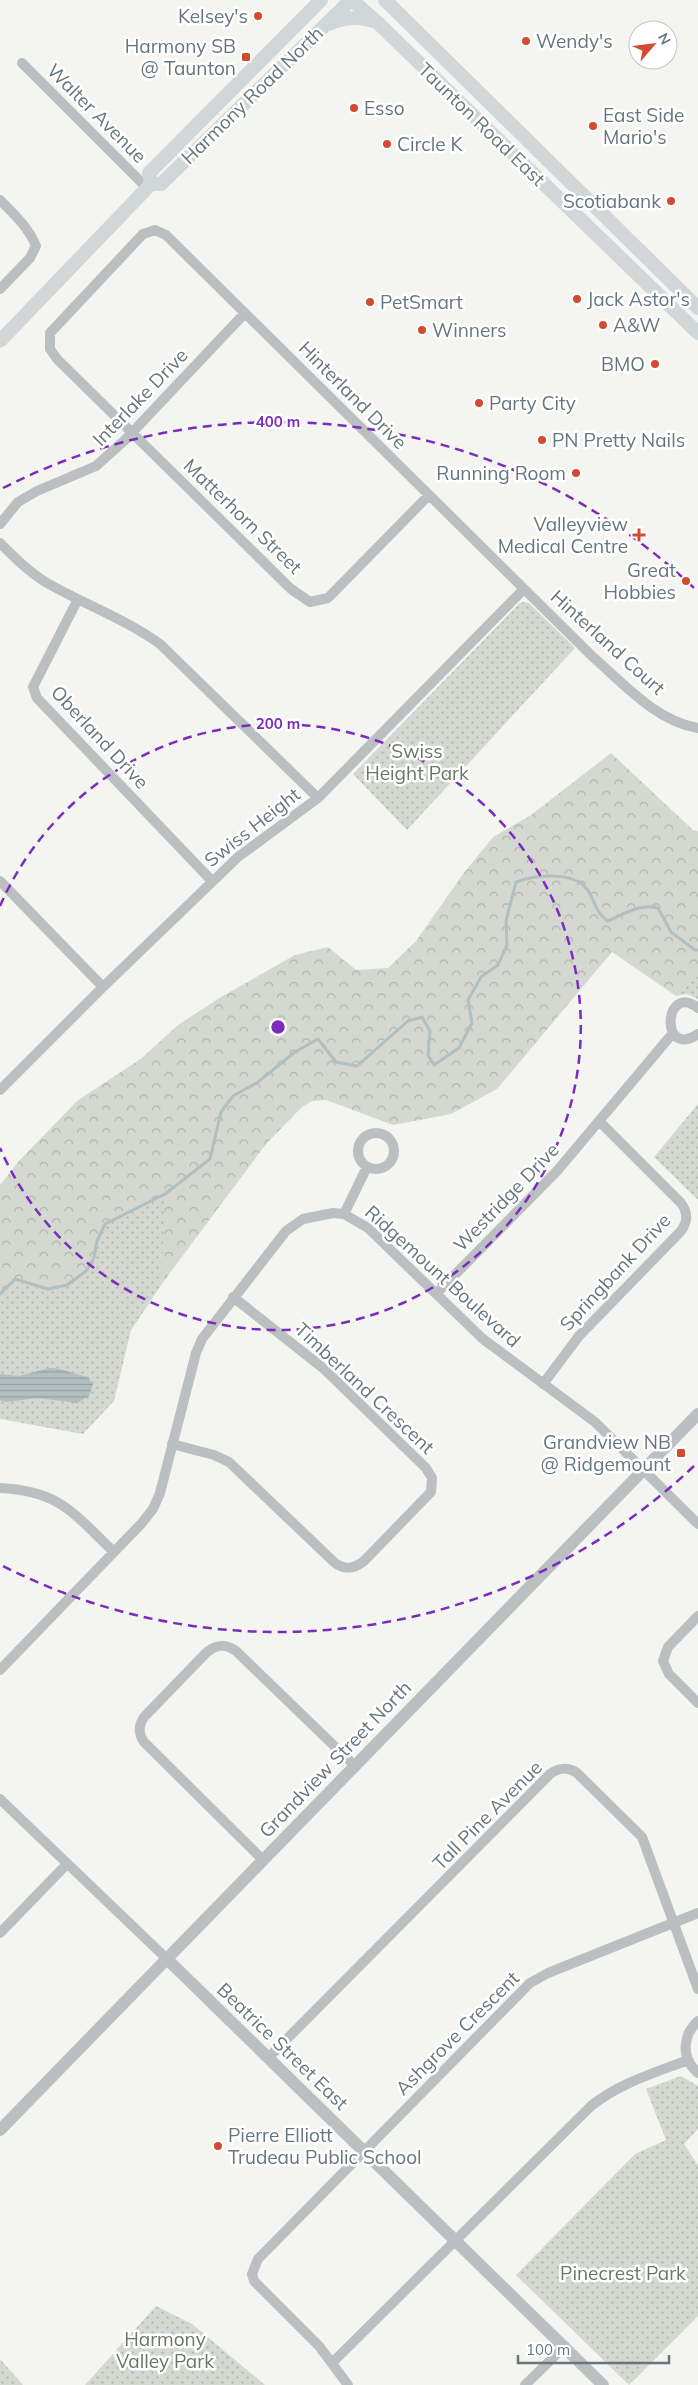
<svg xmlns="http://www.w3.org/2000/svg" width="698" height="2385" font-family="Mulish,sans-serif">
<defs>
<pattern id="forest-crowns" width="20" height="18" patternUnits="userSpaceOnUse" patternTransform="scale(1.25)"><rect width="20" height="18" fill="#d4d8d0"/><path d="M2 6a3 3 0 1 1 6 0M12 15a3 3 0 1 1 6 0" fill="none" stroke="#b0b4ae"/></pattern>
<pattern id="park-dots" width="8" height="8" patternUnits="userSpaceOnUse" patternTransform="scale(1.25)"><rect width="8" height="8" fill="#d4d8d0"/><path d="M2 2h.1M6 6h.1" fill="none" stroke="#b0b4ae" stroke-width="1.8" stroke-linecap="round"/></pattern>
<pattern id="water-rules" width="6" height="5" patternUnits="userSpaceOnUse" patternTransform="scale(1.25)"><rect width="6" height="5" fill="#b1bfc1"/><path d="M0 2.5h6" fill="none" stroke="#94a0a2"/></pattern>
</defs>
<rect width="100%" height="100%" fill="#f4f4f0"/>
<path fill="url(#forest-crowns)" d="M611,753L693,830L698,831V976L676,996L612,952L497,1089L451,1114L393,1125L326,1100L312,1101L302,1107L266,1144L161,1285L131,1330L0,1360V1185L19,1161L77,1101L142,1058L178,1025L221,997L295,955L328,947L356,970L388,968L416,941L463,874L493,837L531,815Z"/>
<path fill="url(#park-dots)" d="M523,602L529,603L575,648L407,830L353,774L519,604Z
M698,976V999L687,994L676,996Z
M698,1104V1200L654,1157Z
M165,1194L161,1285L131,1330L114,1401L83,1434L0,1419V1294L15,1279L48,1289L67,1285L86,1271L94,1258L97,1241L105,1224Z
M681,2076L698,2086V2129L684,2144L698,2165V2316L629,2385L516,2275L635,2154L666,2140L646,2089Z
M156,2306L192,2324L265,2385H85Z
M0,2359L23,2385H0Z"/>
<path fill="url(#water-rules)" d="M49,1368C63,1368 73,1374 88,1377L93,1384L89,1396L77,1403L38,1398L6,1402L0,1400V1374L19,1376Z"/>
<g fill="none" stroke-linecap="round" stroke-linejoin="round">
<path stroke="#b1bfc1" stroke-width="3" d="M0,1294L15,1279L48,1289L67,1285L86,1271L94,1258L97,1241L105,1224L165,1194L210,1159L221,1112L233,1096L258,1082L295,1052L318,1039L336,1062L357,1066L408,1021L422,1017L430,1031L428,1055L434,1065L459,1048L472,1023L468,1000L481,977L498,965L507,945L506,921L516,882C535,875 573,871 587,889C595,900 595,913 608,921C624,914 640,903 658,908L671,932L695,950H698"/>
<path stroke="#bbbfc2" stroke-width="10" d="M22,63L147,188
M0,200C15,215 28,227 36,246L30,258L0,289
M429,495L328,598L310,602L291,589L57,359L50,349V333L143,234L155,230L166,235L593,657C624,684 656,721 698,728
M0,524L18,502L37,491L96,466L125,440L245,313
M0,543C15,558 29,572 47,583C84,604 125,619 160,644L318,798
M78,599L33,687L37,698L212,881
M0,881L103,987
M698,1008C664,981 659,1060 698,1034
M0,1090L103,987L238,857L318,798L524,589
M358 1151a18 18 0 1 1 36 0a18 18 0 1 1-36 0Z
M344,1214L367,1167
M436,1294L557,1171L673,1033
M543,1384L579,1336L681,1231C688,1221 688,1213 681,1203L599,1121
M172,1444L214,1455L229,1462L335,1563C345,1570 354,1569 364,1561L431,1492L432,1478L426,1468L323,1368L233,1297
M0,1488C60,1491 73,1513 114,1552
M698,1616L668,1647L663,1661L669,1674L698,1703
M0,1670L141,1524L153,1509L160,1493L196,1353L202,1339L286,1231L303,1219L333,1213L344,1214L368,1228L483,1339L595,1422L698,1524
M0,1799L167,1959
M263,1860L144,1742C138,1733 138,1725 145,1716L207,1652C217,1644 226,1644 236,1651L355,1766
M0,1933L67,1864
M698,2021C682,2036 681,2058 698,2073
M268,2058L550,1774C560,1767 568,1767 577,1773L642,1837L698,1989
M333,2362L591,2106C620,2083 654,2073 688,2060
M348,2385L319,2346L254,2281L252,2274L258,2259L530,1983L548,1973L698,1913
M525,2385L565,2346"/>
<path stroke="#bbbfc2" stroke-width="12" d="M167,1959L603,2385
M0,2130L698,1414"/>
<path stroke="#d1d6d9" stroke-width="14" d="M352,0L379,24L698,333
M385,0L698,308
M329,24C344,17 358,16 374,21
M151,184L149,173L321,0
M0,341L151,184H161L351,0"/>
</g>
<g fill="none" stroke="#7b2cbf" stroke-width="2.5" stroke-dasharray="9 6">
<path d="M0 906A303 303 0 1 1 0 1148"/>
<path d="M694 1466A605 605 0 0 1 3 1566M3 488A605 605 0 0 1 694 588"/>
</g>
<g fill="#d34931" stroke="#fff" stroke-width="2">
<circle cx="258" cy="16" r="5"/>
<circle cx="526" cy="41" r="5"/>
<rect x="241" y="52" width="10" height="10" rx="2.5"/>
<circle cx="354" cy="108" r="5"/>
<circle cx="593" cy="126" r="5"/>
<circle cx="387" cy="144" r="5"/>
<circle cx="671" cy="201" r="5"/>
<circle cx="577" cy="299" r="5"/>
<circle cx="370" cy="302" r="5"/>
<circle cx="603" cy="325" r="5"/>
<circle cx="422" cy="330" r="5"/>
<circle cx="655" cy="364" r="5"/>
<circle cx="479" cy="403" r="5"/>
<circle cx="542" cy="440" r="5"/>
<circle cx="576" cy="473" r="5"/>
<path d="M636.5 527.5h5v5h5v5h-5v5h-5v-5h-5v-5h5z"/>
<circle cx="686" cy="581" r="5"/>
<rect x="676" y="1448" width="10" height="10" rx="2.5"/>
<circle cx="218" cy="2146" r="5"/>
</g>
<g text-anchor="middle" stroke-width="5" stroke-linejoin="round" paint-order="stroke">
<g font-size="19" fill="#65767f" stroke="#fff" text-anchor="start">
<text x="248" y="23" text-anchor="end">Kelsey's</text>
<text x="536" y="48">Wendy's</text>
<text x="236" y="53" text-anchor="end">Harmony SB<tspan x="236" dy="22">@ Taunton</tspan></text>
<text x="364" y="115">Esso</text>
<text x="603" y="122">East Side<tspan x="603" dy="22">Mario's</tspan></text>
<text x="397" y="151">Circle K</text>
<text x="661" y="208" text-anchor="end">Scotiabank</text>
<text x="587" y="306">Jack Astor's</text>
<text x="380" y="309">PetSmart</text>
<text x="613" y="332">A&amp;W</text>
<text x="432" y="337">Winners</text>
<text x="645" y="371" text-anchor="end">BMO</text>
<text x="489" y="410">Party City</text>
<text x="552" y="447">PN Pretty Nails</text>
<text x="566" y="480" text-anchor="end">Running Room</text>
<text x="628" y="531" text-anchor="end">Valleyview<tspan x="628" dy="22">Medical Centre</tspan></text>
<text x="676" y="577" text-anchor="end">Great<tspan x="676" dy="22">Hobbies</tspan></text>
<text x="671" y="1449" text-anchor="end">Grandview NB<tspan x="671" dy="22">@ Ridgemount</tspan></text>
<text x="228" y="2142">Pierre Elliott<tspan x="228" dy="22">Trudeau Public School</tspan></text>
</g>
<g font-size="19" fill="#65767f" stroke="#fff">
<text transform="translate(252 95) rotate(-44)" y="7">Harmony Road North</text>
<text transform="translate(97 113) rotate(45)" y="7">Walter Avenue</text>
<text transform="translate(482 124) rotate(44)" y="7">Taunton Road East</text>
<text transform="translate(353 395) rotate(45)" y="7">Hinterland Drive</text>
<text transform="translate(140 397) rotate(-46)" y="7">Interlake Drive</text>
<text transform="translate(243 516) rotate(44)" y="7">Matterhorn Street</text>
<text transform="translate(608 642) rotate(42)" y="7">Hinterland Court</text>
<text transform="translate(100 737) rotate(47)" y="7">Oberland Drive</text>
<text transform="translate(252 827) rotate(-38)" y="7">Swiss Height</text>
<text transform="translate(506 1197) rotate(-46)" y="7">Westridge Drive</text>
<text transform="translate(615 1272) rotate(-47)" y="7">Springbank Drive</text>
<text transform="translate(443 1276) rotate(42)" y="7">Ridgemount Boulevard</text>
<text transform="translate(365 1388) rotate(43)" y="7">Timberland Crescent</text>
<text transform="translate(335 1759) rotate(-46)" y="7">Grandview Street North</text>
<text transform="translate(487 1815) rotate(-45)" y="7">Tall Pine Avenue</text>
<text transform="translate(457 2033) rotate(-45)" y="7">Ashgrove Crescent</text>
<text transform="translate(283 2046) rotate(44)" y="7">Beatrice Street East</text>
</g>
<g font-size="19" fill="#697764" stroke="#fff">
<text x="417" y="758">Swiss<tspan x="417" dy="22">Height Park</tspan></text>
<text x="623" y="2280">Pinecrest Park</text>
<text x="165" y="2346">Harmony<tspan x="165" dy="22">Valley Park</tspan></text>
</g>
</g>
<circle cx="278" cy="1027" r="8" fill="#7b2cbf" stroke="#fff" stroke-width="2.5"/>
<g font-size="15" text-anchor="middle" font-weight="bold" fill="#7b2cbf" stroke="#fff" stroke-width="5" stroke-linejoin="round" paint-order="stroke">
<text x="278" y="427">400 m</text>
<text x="278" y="729">200 m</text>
</g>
<g transform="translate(653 45) rotate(62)"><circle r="24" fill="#ffffff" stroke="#c1c8cc"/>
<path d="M0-4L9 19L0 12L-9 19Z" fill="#d34931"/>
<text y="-8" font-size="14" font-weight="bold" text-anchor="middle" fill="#65767f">N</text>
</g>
<path d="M518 2355v8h151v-8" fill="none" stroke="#65767f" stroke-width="2.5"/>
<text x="526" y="2355" font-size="15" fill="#65767f" stroke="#ffffff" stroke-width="4" paint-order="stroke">100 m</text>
</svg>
